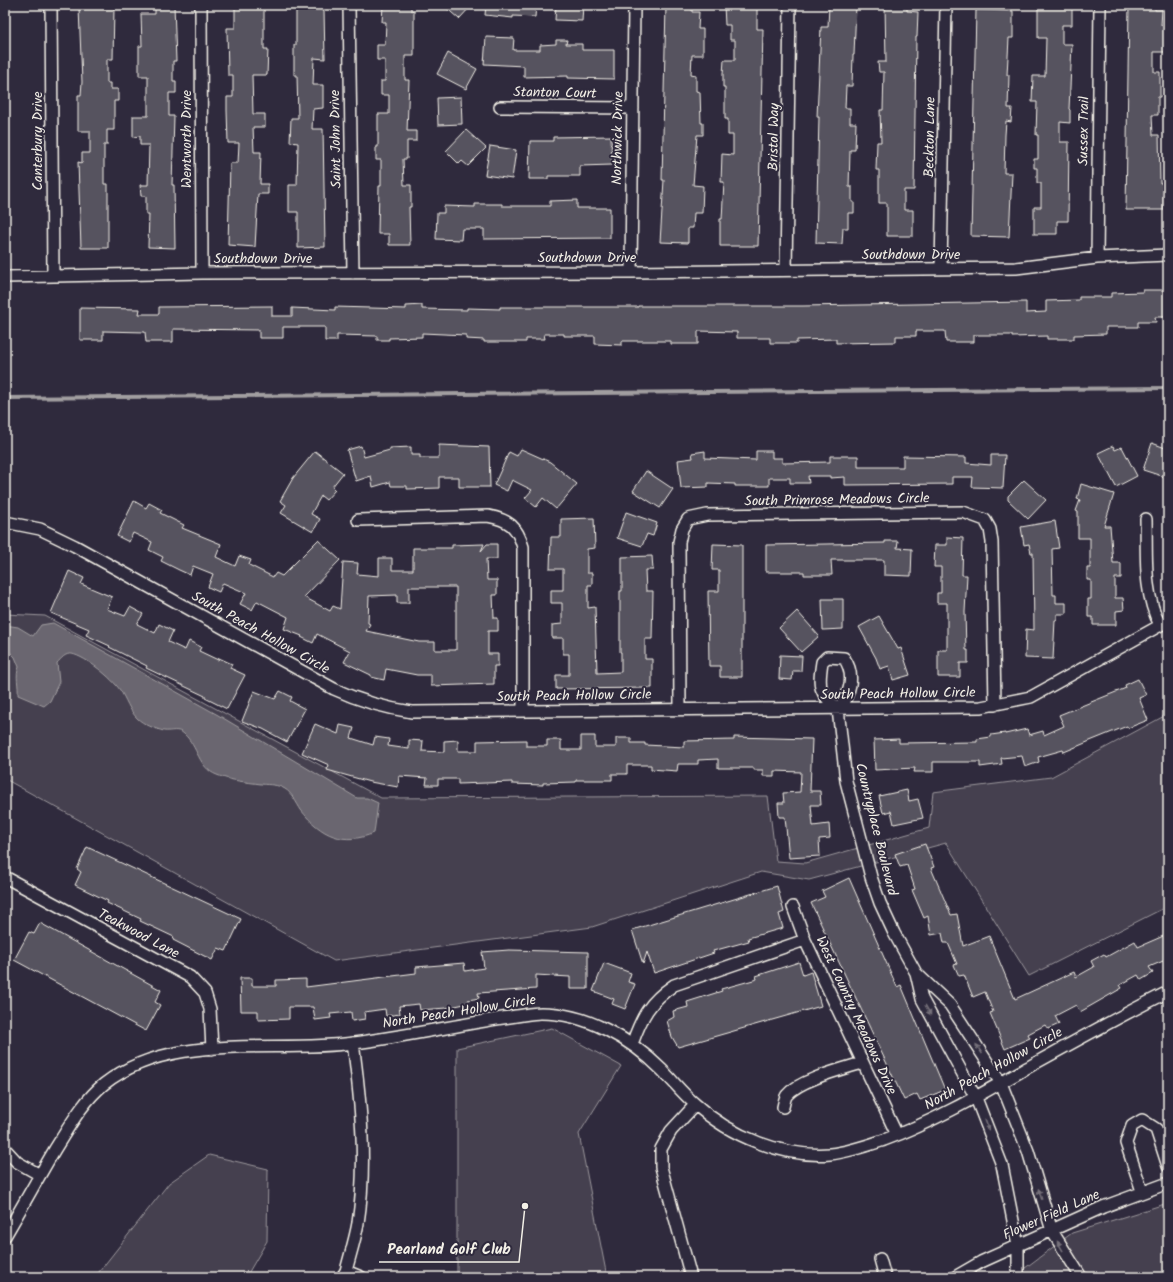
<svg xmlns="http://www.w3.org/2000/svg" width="1173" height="1282" font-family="Kalam,sans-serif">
<rect width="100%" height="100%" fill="#2f2a3d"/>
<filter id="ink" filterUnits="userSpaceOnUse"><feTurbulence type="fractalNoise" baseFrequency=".025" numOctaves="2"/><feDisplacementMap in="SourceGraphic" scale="8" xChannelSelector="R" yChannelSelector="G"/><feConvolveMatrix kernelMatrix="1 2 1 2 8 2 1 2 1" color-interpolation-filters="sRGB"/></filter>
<g filter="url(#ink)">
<path fill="#454050" stroke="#9c989c" d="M5,614L45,616L381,798L768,796L776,861L805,863L929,828L933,792L1051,777L1168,714V906L1029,976L946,843L809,880L761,872L592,927L334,961L5,779Z
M552,1028L621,1066L579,1134L607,1277H457V1048Z
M209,1155L268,1169L267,1241L246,1277H95L169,1183Z
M1168,1203V1277H1013L1072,1233Z"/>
<path fill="#6a6670" stroke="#a19ea0" d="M53,623L218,715L357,798H367L378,803L374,833C344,846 321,836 301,810C297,804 292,793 285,789C277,784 270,785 261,784C246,782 231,781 217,775C198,768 198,746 184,734C178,728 171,732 164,731C155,729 143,724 137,718C129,710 126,699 120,690C112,678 86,657 72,654C65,653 61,659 57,663L59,682L50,701L44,706L18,695C19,685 15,676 19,667L15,657L5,647V625L18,627L33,636L41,625Z"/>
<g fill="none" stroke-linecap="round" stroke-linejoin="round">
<path stroke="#a19ea0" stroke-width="4" d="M5,398L1168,388"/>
</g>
<path fill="#56525f" stroke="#f4f1e8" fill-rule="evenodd" d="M155,5H174L176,61H173V81H176V93H169V116H174L172,185H174L175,248L148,247L149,214H146V196H141L140,185H148L149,145H140V136L133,137V116H148V76H139V46H142L141,14H155Z
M235,5H264V49H268L267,75H252L253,114H265V127H253L254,152H261L260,184H268V194H258L255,247L228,245L230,163H238L239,143H228L227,110V97H233V75H228L227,28H235Z
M296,5H322V11H324L325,59L314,58L313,85H323V108L313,109L312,129H323L325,247L298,248V212H289V185H297L298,143L290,142L291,118H298L297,75H294V45H296Z
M383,5H411V10L414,11V56H405V80H409L407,131H416V141H407V159H403L404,185H411V207H409L410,245H389V234H378L379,186H381V160H376V147H378V114H389V95H381V81H385V60H377V45H385L386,22H382Z
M443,5H472L459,19Z
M486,5H536L535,17L513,16V18L485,15Z
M556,5H583L582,21L555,20Z
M666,5H692V12H699L698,29H703V55H692L691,74L696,75V91L700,92L701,123H703V135H697L693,185L703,186L702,213H694L693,228H688V243L660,242L664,180H662Z
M724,5H757V29H763L758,246H720V219H722L724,182H721L722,154L733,155V135H728V119H725V87H723V74L724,60H735V40H730V25H725Z
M829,5H856L854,55H853L852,86H846L845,108H850V123H856L855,150H850L849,187H852V202H854V213H848V228H843L842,244L816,243L819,117H817L821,27H828Z
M885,5H907V11L918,12L917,37H916L914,190H904V210H913V236H887V203H879V170H876L877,142H881L880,110H883L884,72H879L878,62H886Z
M1038,5H1072V25H1062V44H1072L1069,109L1070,110V123L1060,122V142H1069L1068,221H1057V234H1034V207H1041V183H1037V168H1034V159H1038V135H1036L1037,102H1032L1033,76H1045L1046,38H1038Z
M1129,5H1155V10H1162L1161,25H1167V52H1154V72H1160V97H1158V115H1152L1153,135H1159L1160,183H1164V210H1126Z
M79,8H114L113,59H107V83H110V89H118V101H114V130H107V145H104V184H108V248H81L78,162L82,163V153H90V131H78V95H81L82,82Z
M976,10L1013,11V38H1009L1007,75H1009L1008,108H1012L1011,122L1006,121L1005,135L1004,173H1012L1009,237L971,236Z
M486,37L514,38L513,50H540V45L556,44V40H567L566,44H582V50H614V79L568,78V76L524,77V66L484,64Z
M448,53L477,69L466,89L437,74Z
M461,97L462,124L438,125L437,98Z
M466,130L486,148L468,166L462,161L459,164L446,151Z
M611,136L612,165L580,166V176H548V179H529L530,141H553V137Z
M490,146L516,150L512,179L485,175Z
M577,200V208H610V238L484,239V229H462L461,240L436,239L437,213H444V206L475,207V204H502V206H550V201Z
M1143,290H1168V317H1155L1156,322H1138V327H1106V334L1074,335V339H1047V336L1012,337V335H974V342H946L945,331H916V336H896V342L836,343V339L797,340V343H770V338H737V332L698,331V344H671V341H622V345L595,344V336H564V334H544L545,339H526V342H484V340L466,339V335L422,333V337L389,338V340H377V336L337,335V341H325V327H283V338H259V330L173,329V342H146L145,332L103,331V340H80V308L140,309L139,314H159V307L272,306V316H292V308L335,310V307L406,309V306L422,305V309L467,310V308L500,309V307H638V306H803L1026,302V313L1046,312V301L1079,300V297H1111V293L1143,292Z
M1152,443L1168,449V478L1143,470Z
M439,445L489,447L490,487H459V477H439V488L407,489V486H391L390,482L373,487L371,476L356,481L347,450L361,446L364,457L390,450V448L411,447V455H420V458H439Z
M1113,446L1115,450L1122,447L1137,476L1116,487L1098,453Z
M521,449L550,462L577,484L556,509L543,498L536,507L525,498L532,490L512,480L507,491L494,485L509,452L517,456Z
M315,451L343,473L332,487L335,490L326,500L321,496L311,514L320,519L313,532L281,513L286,505L280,501L293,478Z
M705,451V458L756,460V451H772V458H782V463L830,462V456H858V467H903V456L966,457V463L991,465V455H1005L1003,488L972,487L973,477H952V484L845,485V477L830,478V476H808L809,483H790V478H769V486H735V484L708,483V487L681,488L678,460L693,458L692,453Z
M646,471L673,489L660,508L633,491Z
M1024,480L1046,500L1028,519L1008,500V496Z
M1081,484L1114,494L1104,526H1110L1113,563H1121V578H1115V598H1123L1124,610L1116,611V625H1093V617H1088V599H1091V580H1087V568H1090V538H1078V512L1076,511L1080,500L1077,499Z
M134,501L146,508L149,503L162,510L160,513L184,525L182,528L221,544L216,557L235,566L239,556L251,560L249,565L273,577L276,573L282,576L318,540L340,560L304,597L330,611L333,606L340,609L343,562L358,563L357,574L379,576V558H392V570H413V548H452V545L484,544L481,551L487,544H497V559H486L487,580H497V595H493L494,618H498V631H488V654H498V666H494V684L431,686V675H417L386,669L384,680L371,677V675L344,662L350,651L317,634L313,643L301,637L302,636L284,629L288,617L257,601L252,610L240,604L246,593L223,583L219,592L208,587L213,574L193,566L190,575L179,570L161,561L163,557L149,550L152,542L133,533L129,542L117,536ZM409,587H456V650H435V642H419L366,631L370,624L368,623L369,596L397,595V603H409Z
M626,512L657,523L653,536L647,534L642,546L617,538Z
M594,518L595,548L587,549V573H592V585H588V608L595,607L597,673L621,672V652H620V591H622V557L652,556L653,570H645L646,591H653L652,639H645V659H652V688L556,689V675H569V654H563V638H552V625L562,624V603H551V590H563V569H550L551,537H561V519Z
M1055,521L1059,548L1052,549L1053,595H1056V603H1066V614H1057V620H1055L1053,659L1025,658L1026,629L1034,630L1033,553H1031L1029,544L1024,545L1021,527Z
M947,537L963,538L962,575H967L965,612L966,650H968V663H960V677H938V650H947V603H937V593H941V567H934L935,545H947Z
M885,541H898L897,548L912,549L911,576L884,575V560H831L832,575H804V572H766V545L885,543Z
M713,544L742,545V677H720V666H709L708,591H719V570H712Z
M69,571L84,578L81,584L112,597L107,609L125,616L130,607L143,614L137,624L155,633L159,624L173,631L168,642L185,650L189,641L201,647L199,651L218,660L219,658L232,664L230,668L245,675L227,709L205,698V696L146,668L147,666L109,647L110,646L86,635L89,629L51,613Z
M822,599H843V629L823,630Z
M797,611L819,636L801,652L779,628Z
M879,616L898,649L901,648L910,675L893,680L889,666L880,669L876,658L859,627Z
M780,655L802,656L801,671H793L792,680L779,679Z
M1138,679L1146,695L1139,698L1148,720L1128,728L1127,726L1090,741L1064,752L1063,750L1038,757L1039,762L1025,767L1022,756L1001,758L1002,764L980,767V762H933V772H914L915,768L875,770L874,740L899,739V743L977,742V739L991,737V735L1005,733V734L1027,729L1029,735L1043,731L1044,735L1064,726L1059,715L1126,688L1125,685Z
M254,691L275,699L280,691L292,697L290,701L305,709L287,742L263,729L242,721Z
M315,724L338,734L340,725L354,728L351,738L373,745L375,737L389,739L388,746L409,749V740L423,741L422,751L444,752V741L458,740V751H477V741L526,740V746H547V740H561V750H581V736H595V747H616V738H631V743H645V745L684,747V741L734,740V737L812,739L810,791H820L821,805H811L813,826L829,824L830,838L819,839L820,856L789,858L785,817H779L778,803H784L783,793L800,792L801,772L774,771V776H763V770H754V768H718V759L698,760V764H678L677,771L651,769V765H627V774H612V780H576V782L543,783V785L512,784V782L458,784V779H438V785H426L427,778L399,776L398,787L370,782L327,770L329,765L302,753Z
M907,790L909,801L918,799L923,818L894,824L891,811L883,813L879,796Z
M925,844L934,867L931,868L951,915L957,914L963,946L989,936L1015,999L1074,972L1076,977L1094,967L1091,961L1104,954L1106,957L1135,941L1138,947L1168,934V959L1149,967L1153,973L1141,980L1138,975L1120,985L1122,988L1080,1012L1076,1005L1055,1016L1059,1024L1048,1029L1045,1025L1028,1034L1030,1038L1005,1049L990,1013L993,1012L985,992L973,997L964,975L959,976L954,965L957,964L948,943H944L942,933L931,935L928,916L924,918L912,890L915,889L907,865L900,867L895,854Z
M87,847L241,919L226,951L218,948L212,960L173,940L174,937L140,921L141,919L107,903L108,901L75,885L81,872L77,869Z
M849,878L897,987L901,985L945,1090L920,1100L917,1094L904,1100L811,903L825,897L822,891Z
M777,886L784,912L779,914L783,928L748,938L749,941L713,951L714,953L654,973L647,952L643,964L632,930Z
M40,923L161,990L155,1002L160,1005L146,1031L14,960L29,932L34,934Z
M509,950L588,952V989H570V977L536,975V989L478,993L479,998L468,1000L469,1003L446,1008L420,1010L419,1004L399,1006L400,1014L386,1016L385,1009L364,1012L365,1019L352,1021L351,1012L330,1014L331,1018L315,1020L313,1007H289V1019L258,1020V1011H241L240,978H252V986H276V980L306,979V987L416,973V967L464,963L465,971L484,968L482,952Z
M799,962L803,975L811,972L821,1006L678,1047L672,1037L667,1021L674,1017L673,1011L688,1007L687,1002L722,991L721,989L757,979L756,976Z
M604,963L631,973L628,982L635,984L625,1009L612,1004L614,999L593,991Z"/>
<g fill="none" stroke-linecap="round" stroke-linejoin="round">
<defs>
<path id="street" d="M51,5L53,276
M201,5L202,273
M349,5L353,273
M500,107L633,108
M1097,258L1100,5
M941,269L946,5
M786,270L790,5
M631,272L634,5
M5,277L202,273L631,272L1016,268L1097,258L1168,255
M1146,519C1147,555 1143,593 1160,625
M358,520L488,516C509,520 517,526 523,547V711
M5,522L40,529L75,546L334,689C360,701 384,708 412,712L981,707L1031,697L1168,621
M680,708L679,542L682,529L688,519L707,515L963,512L985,520L990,529L992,542L995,705
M838,709C819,692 818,688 822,662L827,657L844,658C856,675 850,695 838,709L846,781L871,877L880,903L894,933L916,973L950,1005L1001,1083L1028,1151L1052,1231L1081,1277
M5,877L190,977L205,993L210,1009L212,1049
M793,907L805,940L897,1135
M916,973L922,999L976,1098L1002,1165L1018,1246V1277
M632,1044C642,1016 649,1002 674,985L805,940
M783,1107C784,1103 785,1097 787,1095C799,1080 843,1069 862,1063
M5,1149L17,1162L40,1175
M1142,1191L1126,1143L1132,1126L1142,1120L1156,1129L1168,1166
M5,1236C22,1207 38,1178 55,1149C69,1127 83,1101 104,1084C172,1030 274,1054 354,1043C408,1036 462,1024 516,1016C524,1015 533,1013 541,1013C586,1013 631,1039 662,1070C673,1081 683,1094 695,1104C730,1136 783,1158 830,1154C849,1152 866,1146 884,1140C936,1121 983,1093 1032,1065C1077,1040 1122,1015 1168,992
M880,1259L885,1277
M346,1271L361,1277
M342,1277L346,1271C350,1255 355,1240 358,1223C367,1164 361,1103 353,1043
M691,1277L661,1167V1149L671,1131L695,1105
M955,1277L981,1262L1103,1207L1168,1183"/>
</defs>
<use href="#street" stroke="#f4f1e8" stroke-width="14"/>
<use href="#street" stroke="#2f2a3d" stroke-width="11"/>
</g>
<defs><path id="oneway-solid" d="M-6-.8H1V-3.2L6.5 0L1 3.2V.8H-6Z"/></defs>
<g fill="#747079">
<use href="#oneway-solid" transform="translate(928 1010) rotate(60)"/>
<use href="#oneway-solid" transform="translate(979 1049) rotate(-124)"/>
<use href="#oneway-solid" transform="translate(987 1125) rotate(70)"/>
<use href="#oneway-solid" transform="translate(1040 1194) rotate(-108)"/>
<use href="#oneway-solid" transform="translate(1060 1246) rotate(-120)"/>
</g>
</g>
<g text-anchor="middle" stroke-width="4" stroke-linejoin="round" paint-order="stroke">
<g font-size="14" fill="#f4f1e8" stroke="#2f2a3d">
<text transform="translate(555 92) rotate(1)" y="5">Stanton Court</text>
<text transform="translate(1083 131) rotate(-89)" y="5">Sussex Trail</text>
<text transform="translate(773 137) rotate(-89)" y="5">Bristol Way</text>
<text transform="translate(929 137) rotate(-89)" y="5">Beckton Lane</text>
<text transform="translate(617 138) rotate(-89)" y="5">Northwick Drive</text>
<text transform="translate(186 139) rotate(-90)" y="5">Wentworth Drive</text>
<text transform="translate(335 139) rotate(-91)" y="5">Saint John Drive</text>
<text transform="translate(37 141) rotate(-90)" y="5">Canterbury Drive</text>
<text x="911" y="259">Southdown Drive</text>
<text x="587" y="262">Southdown Drive</text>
<text x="263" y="263">Southdown Drive</text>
<text transform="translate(837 499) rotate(-1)" y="5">South Primrose Meadows Circle</text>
<text transform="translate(261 632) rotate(29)" y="5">South Peach Hollow Circle</text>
<text transform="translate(898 693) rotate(-1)" y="5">South Peach Hollow Circle</text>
<text transform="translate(574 695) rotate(-1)" y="5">South Peach Hollow Circle</text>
<text transform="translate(877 829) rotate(76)" y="5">Countryplace Boulevard</text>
<text transform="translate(139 933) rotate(28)" y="5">Teakwood Lane</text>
<text transform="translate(459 1011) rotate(-9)" y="5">North Peach Hollow Circle</text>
<text transform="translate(857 1015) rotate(65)" y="5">West Country Meadows Drive</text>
<text transform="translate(993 1068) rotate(-29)" y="5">North Peach Hollow Circle</text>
<text transform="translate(1051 1214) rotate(-24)" y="5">Flower Field Lane</text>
</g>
</g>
<path fill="none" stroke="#f4f1e8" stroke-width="1.5" d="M525 1206L519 1262H379"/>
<circle fill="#f4f1e8" stroke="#2f2a3d" stroke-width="1.5" cx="525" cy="1206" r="4"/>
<g font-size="15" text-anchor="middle" font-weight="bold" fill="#f4f1e8" stroke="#2f2a3d" stroke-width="4" stroke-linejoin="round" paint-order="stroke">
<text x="449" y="1254">Pearland Golf Club</text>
</g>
<rect width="1173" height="1282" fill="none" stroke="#2f2a3d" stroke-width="20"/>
<rect x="10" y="10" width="1153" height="1262" fill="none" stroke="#f4f1e8" stroke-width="1.5" filter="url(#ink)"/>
</svg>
